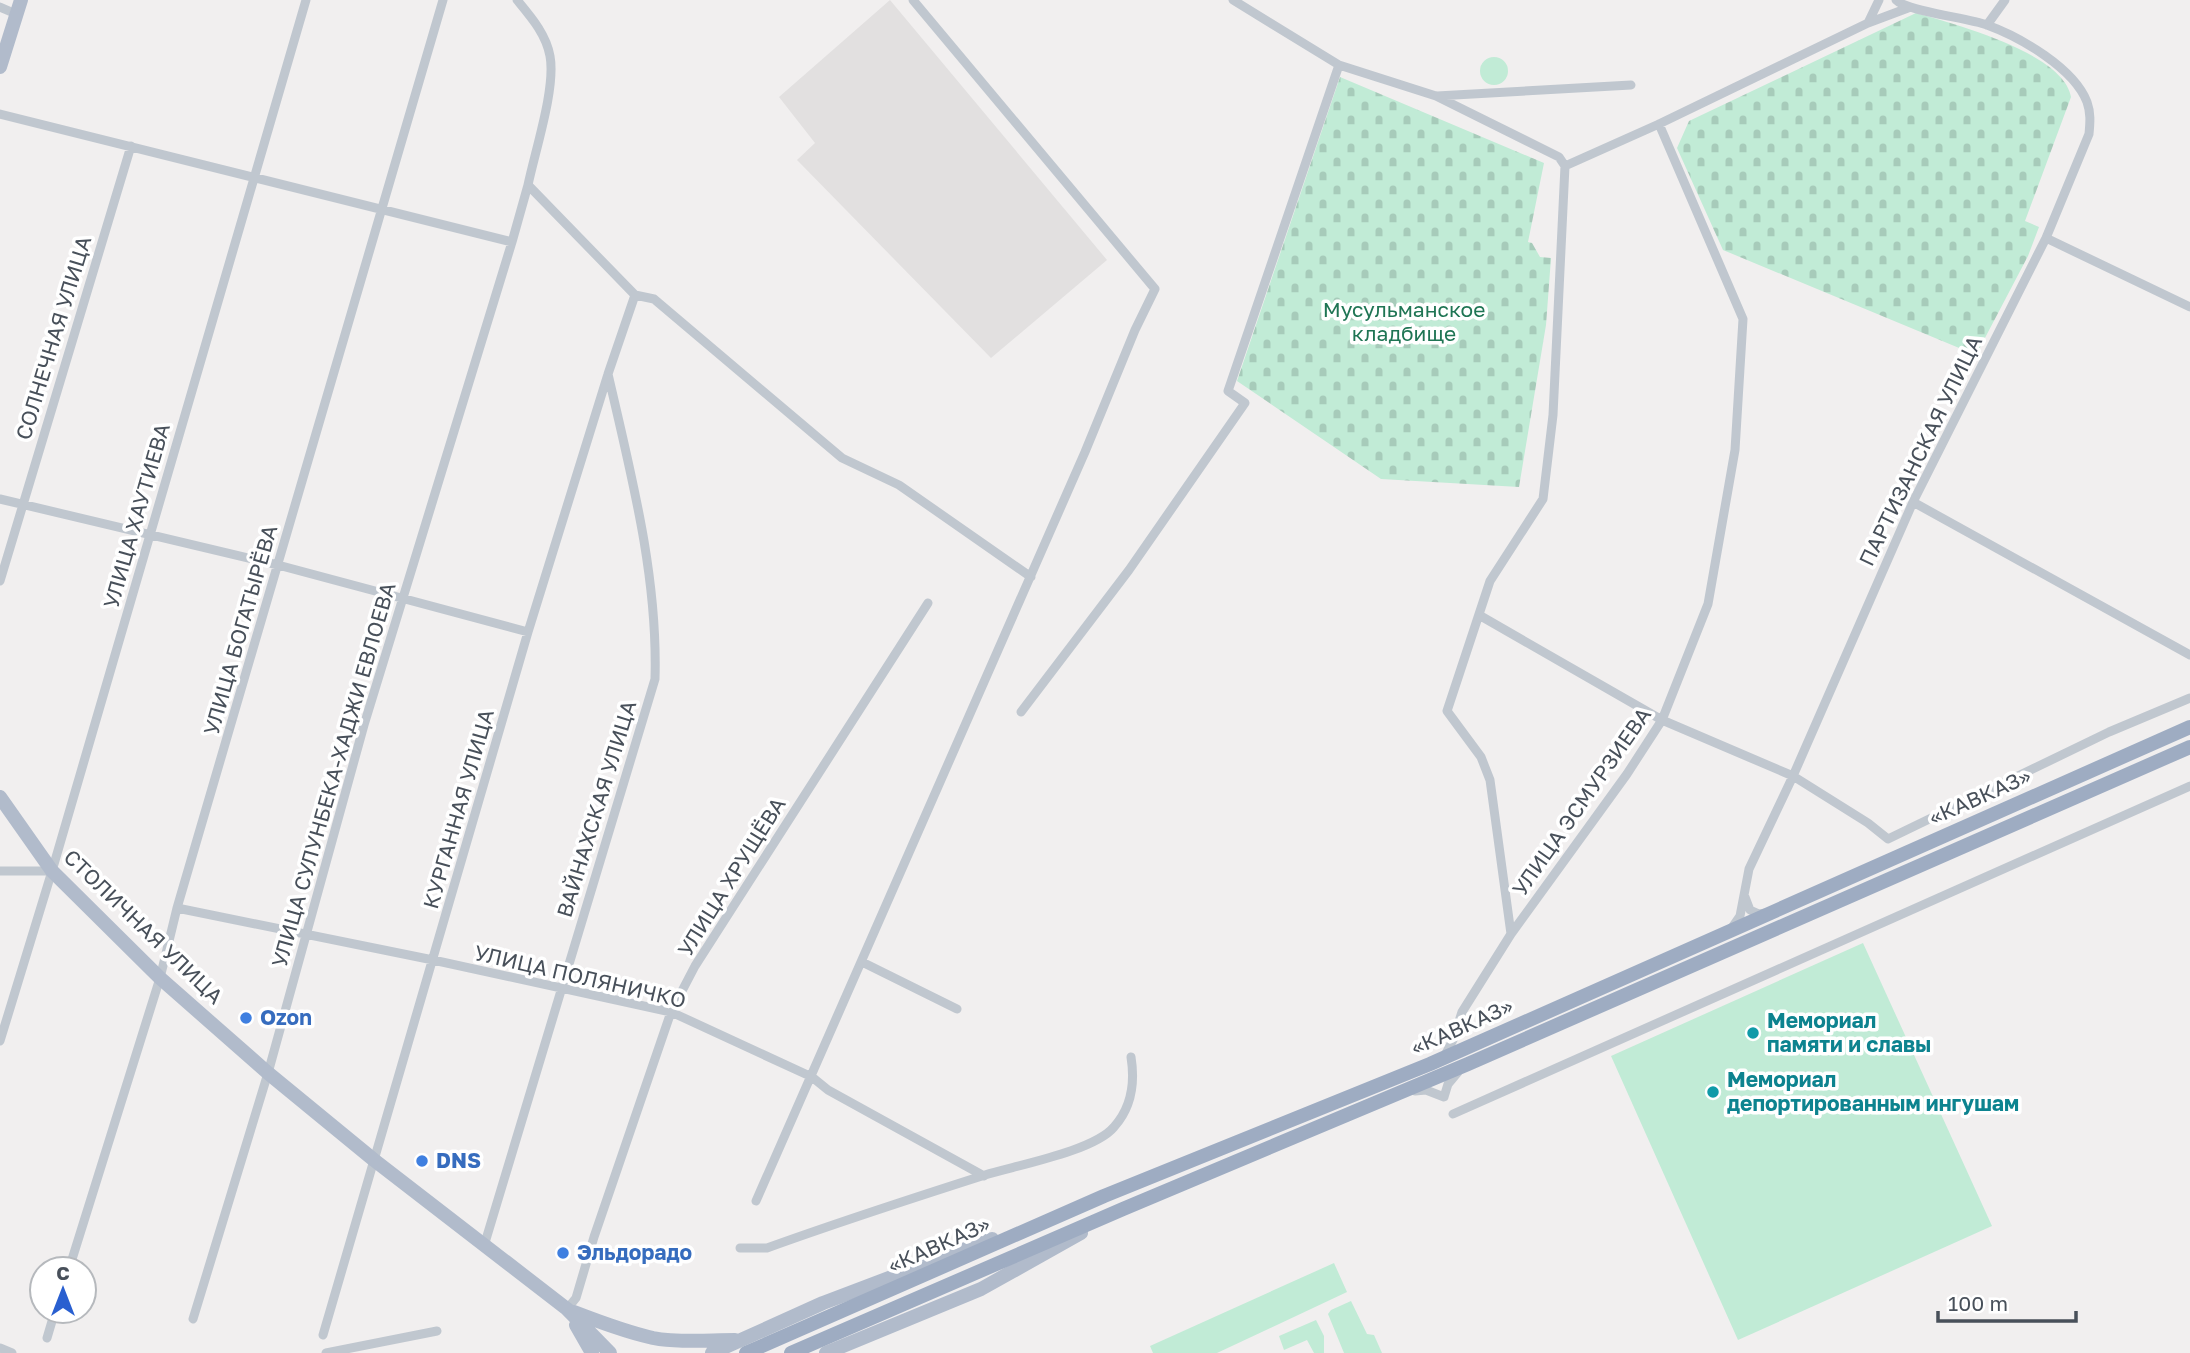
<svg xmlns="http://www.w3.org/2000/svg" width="2190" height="1353" font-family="'Golos Text',sans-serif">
<defs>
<pattern id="cemetery-stones" width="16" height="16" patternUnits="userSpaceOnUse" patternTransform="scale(1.75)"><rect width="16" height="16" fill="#c1ebd6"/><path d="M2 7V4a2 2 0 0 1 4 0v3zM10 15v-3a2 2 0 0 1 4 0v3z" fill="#a7cbba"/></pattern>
</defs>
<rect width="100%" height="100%" fill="#f1efef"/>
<path fill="#e2e0e0" d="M890,0L1107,260L991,358L797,160L815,143L779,97Z"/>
<path fill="#c1ebd6" d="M1480 71a14 14 0 1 1 28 0a14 14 0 1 1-28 0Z
M1863,943L1992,1226L1738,1340L1611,1056Z
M1334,1263L1347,1292L1217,1353H1153L1150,1346Z
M1351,1301L1367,1334L1374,1335L1382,1353H1344L1328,1314L1331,1310Z
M1316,1320L1324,1336V1353H1314L1307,1340L1284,1350L1279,1336Z"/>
<path fill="url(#cemetery-stones)" d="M1916,13C1954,24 2064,53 2071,97L2025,221L2039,227L2028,256L1976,355L1723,250L1677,148L1689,121Z
M1340,77L1544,163L1528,242L1532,243L1540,257L1551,258L1546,325L1519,487L1381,479L1237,381Z"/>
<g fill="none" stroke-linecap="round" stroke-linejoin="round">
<path stroke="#c0c7cf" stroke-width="9" d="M517,0C531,17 546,34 550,56C556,88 535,151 528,185
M1233,0L1339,65L1436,96L1559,157L1565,166L1553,415L1543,499L1490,581L1447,711L1481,757L1490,780L1511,934
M0,7L16,14
M1868,23L1908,8
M1987,25L2005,0
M1437,96L1631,85
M0,114L512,242
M1565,166L1659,124L1868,23L1879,0
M2046,238L2190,307
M0,499L278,565L528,632
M1913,502L2190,655
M0,581L131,146
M1479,615L1662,720L1793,776L1868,823L1888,839L2109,732L2190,698
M1021,712L1129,570L1245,403L1228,391L1339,65
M0,871H52
M1745,897L1750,910L1759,914L1766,913
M177,908L433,960L671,1012L812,1077L828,1090L984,1176
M1731,929L1740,916L1749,869L1793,776L1913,502L2046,238L2089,134C2090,123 2091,113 2087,102C2074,68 2020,37 1987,25C1968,18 1906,11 1896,0
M862,962L957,1009
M0,1041L52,871L306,0
M1444,1057L1453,1040L1462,1012L1511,934L1627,774L1662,720L1708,604L1735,450L1743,319L1659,124
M1415,1091L1426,1090L1444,1097L1448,1084L1458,1072
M1453,1114L2190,786
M756,1201L1085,452L1135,330L1155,289L913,0
M484,1246L655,679C658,576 631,474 608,374
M740,1248H767C839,1222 913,1198 985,1175C1018,1165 1094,1151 1114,1127C1132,1107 1135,1082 1131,1057
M69,1269L160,978L177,908L443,0
M567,1309L576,1298L594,1237L671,1012L695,966L928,603
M193,1319L268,1073L364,725L512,242L528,185L635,295L654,299L842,458L899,485L1031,577
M323,1335L528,632L608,374L635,295
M47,1338L55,1311
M0,1348L12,1353
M326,1353L437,1331"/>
<path stroke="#b1bbcb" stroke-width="14" d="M0,67L21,0
M0,797L52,871L160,978L268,1073L374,1160L567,1309L610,1353
M574,1312C600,1322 626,1332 653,1338C679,1343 708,1340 735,1340
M576,1325L592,1353
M712,1353L823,1303L992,1239
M826,1353L981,1289L1081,1233"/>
<path stroke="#9eacc2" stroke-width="14" d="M746,1353L1104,1196L1430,1064L2190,727
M791,1353L1123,1209L1468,1064L2190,747"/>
</g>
<g fill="#3f7fe0" stroke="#fff" stroke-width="2.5">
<circle cx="246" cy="1018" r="7"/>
<circle cx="422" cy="1161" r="7"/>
<circle cx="563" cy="1253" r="7"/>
</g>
<g fill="#0f9aa8" stroke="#fff" stroke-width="2.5">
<circle cx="1753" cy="1033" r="7"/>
<circle cx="1713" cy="1092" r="7"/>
</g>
<g text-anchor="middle" stroke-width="7" stroke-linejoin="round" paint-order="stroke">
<g font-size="21" fill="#1f7554" stroke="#fff">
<text x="1404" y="317">Мусульманское<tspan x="1404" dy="24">кладбище</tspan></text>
</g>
<g font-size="21" fill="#48505a" stroke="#fff">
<text transform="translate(54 338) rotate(-73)" y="7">СОЛНЕЧНАЯ УЛИЦА</text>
<text transform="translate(1921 451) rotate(-64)" y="7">ПАРТИЗАНСКАЯ УЛИЦА</text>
<text transform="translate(137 516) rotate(-74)" y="7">УЛИЦА ХАУТИЕВА</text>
<text transform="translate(241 630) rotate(-74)" y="7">УЛИЦА БОГАТЫРЁВА</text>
<text transform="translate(334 775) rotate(-74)" y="7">УЛИЦА СУЛУНБЕКА-ХАДЖИ ЕВЛОЕВА</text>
<text transform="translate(1980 797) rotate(-24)" y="7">«КАВКАЗ»</text>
<text transform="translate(1582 802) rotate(-55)" y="7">УЛИЦА ЭСМУРЗИЕВА</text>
<text transform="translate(459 809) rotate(-74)" y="7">КУРГАННАЯ УЛИЦА</text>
<text transform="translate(597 809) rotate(-73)" y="7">ВАЙНАХСКАЯ УЛИЦА</text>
<text transform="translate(732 877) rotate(-58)" y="7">УЛИЦА ХРУЩЁВА</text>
<text transform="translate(143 927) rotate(44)" y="7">СТОЛИЧНАЯ УЛИЦА</text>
<text transform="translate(580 977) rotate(13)" y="7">УЛИЦА ПОЛЯНИЧКО</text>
<text transform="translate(1462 1027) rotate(-24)" y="7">«КАВКАЗ»</text>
<text transform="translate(939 1245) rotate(-24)" y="7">«КАВКАЗ»</text>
</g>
<g font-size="21" font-weight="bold" fill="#366cbe" stroke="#fff" text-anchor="start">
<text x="260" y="1025">Ozon</text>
<text x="436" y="1168">DNS</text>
<text x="577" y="1260">Эльдорадо</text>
</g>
<g font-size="21" font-weight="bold" fill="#0d838f" stroke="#fff" text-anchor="start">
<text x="1767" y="1028">Мемориал<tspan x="1767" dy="24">памяти и славы</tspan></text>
<text x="1727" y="1087">Мемориал<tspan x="1727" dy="24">депортированным ингушам</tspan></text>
</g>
</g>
<g transform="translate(63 1290)"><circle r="33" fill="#ffffff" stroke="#b6b9bd" stroke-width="2"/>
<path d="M0-5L12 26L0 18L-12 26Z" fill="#295fd0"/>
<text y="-10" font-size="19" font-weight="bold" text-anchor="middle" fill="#48505a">С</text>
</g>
<path d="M1938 1311v10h138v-10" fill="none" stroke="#48505a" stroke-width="3.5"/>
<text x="1948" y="1311" font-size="21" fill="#48505a" stroke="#ffffff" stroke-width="5" paint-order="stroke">100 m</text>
</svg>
